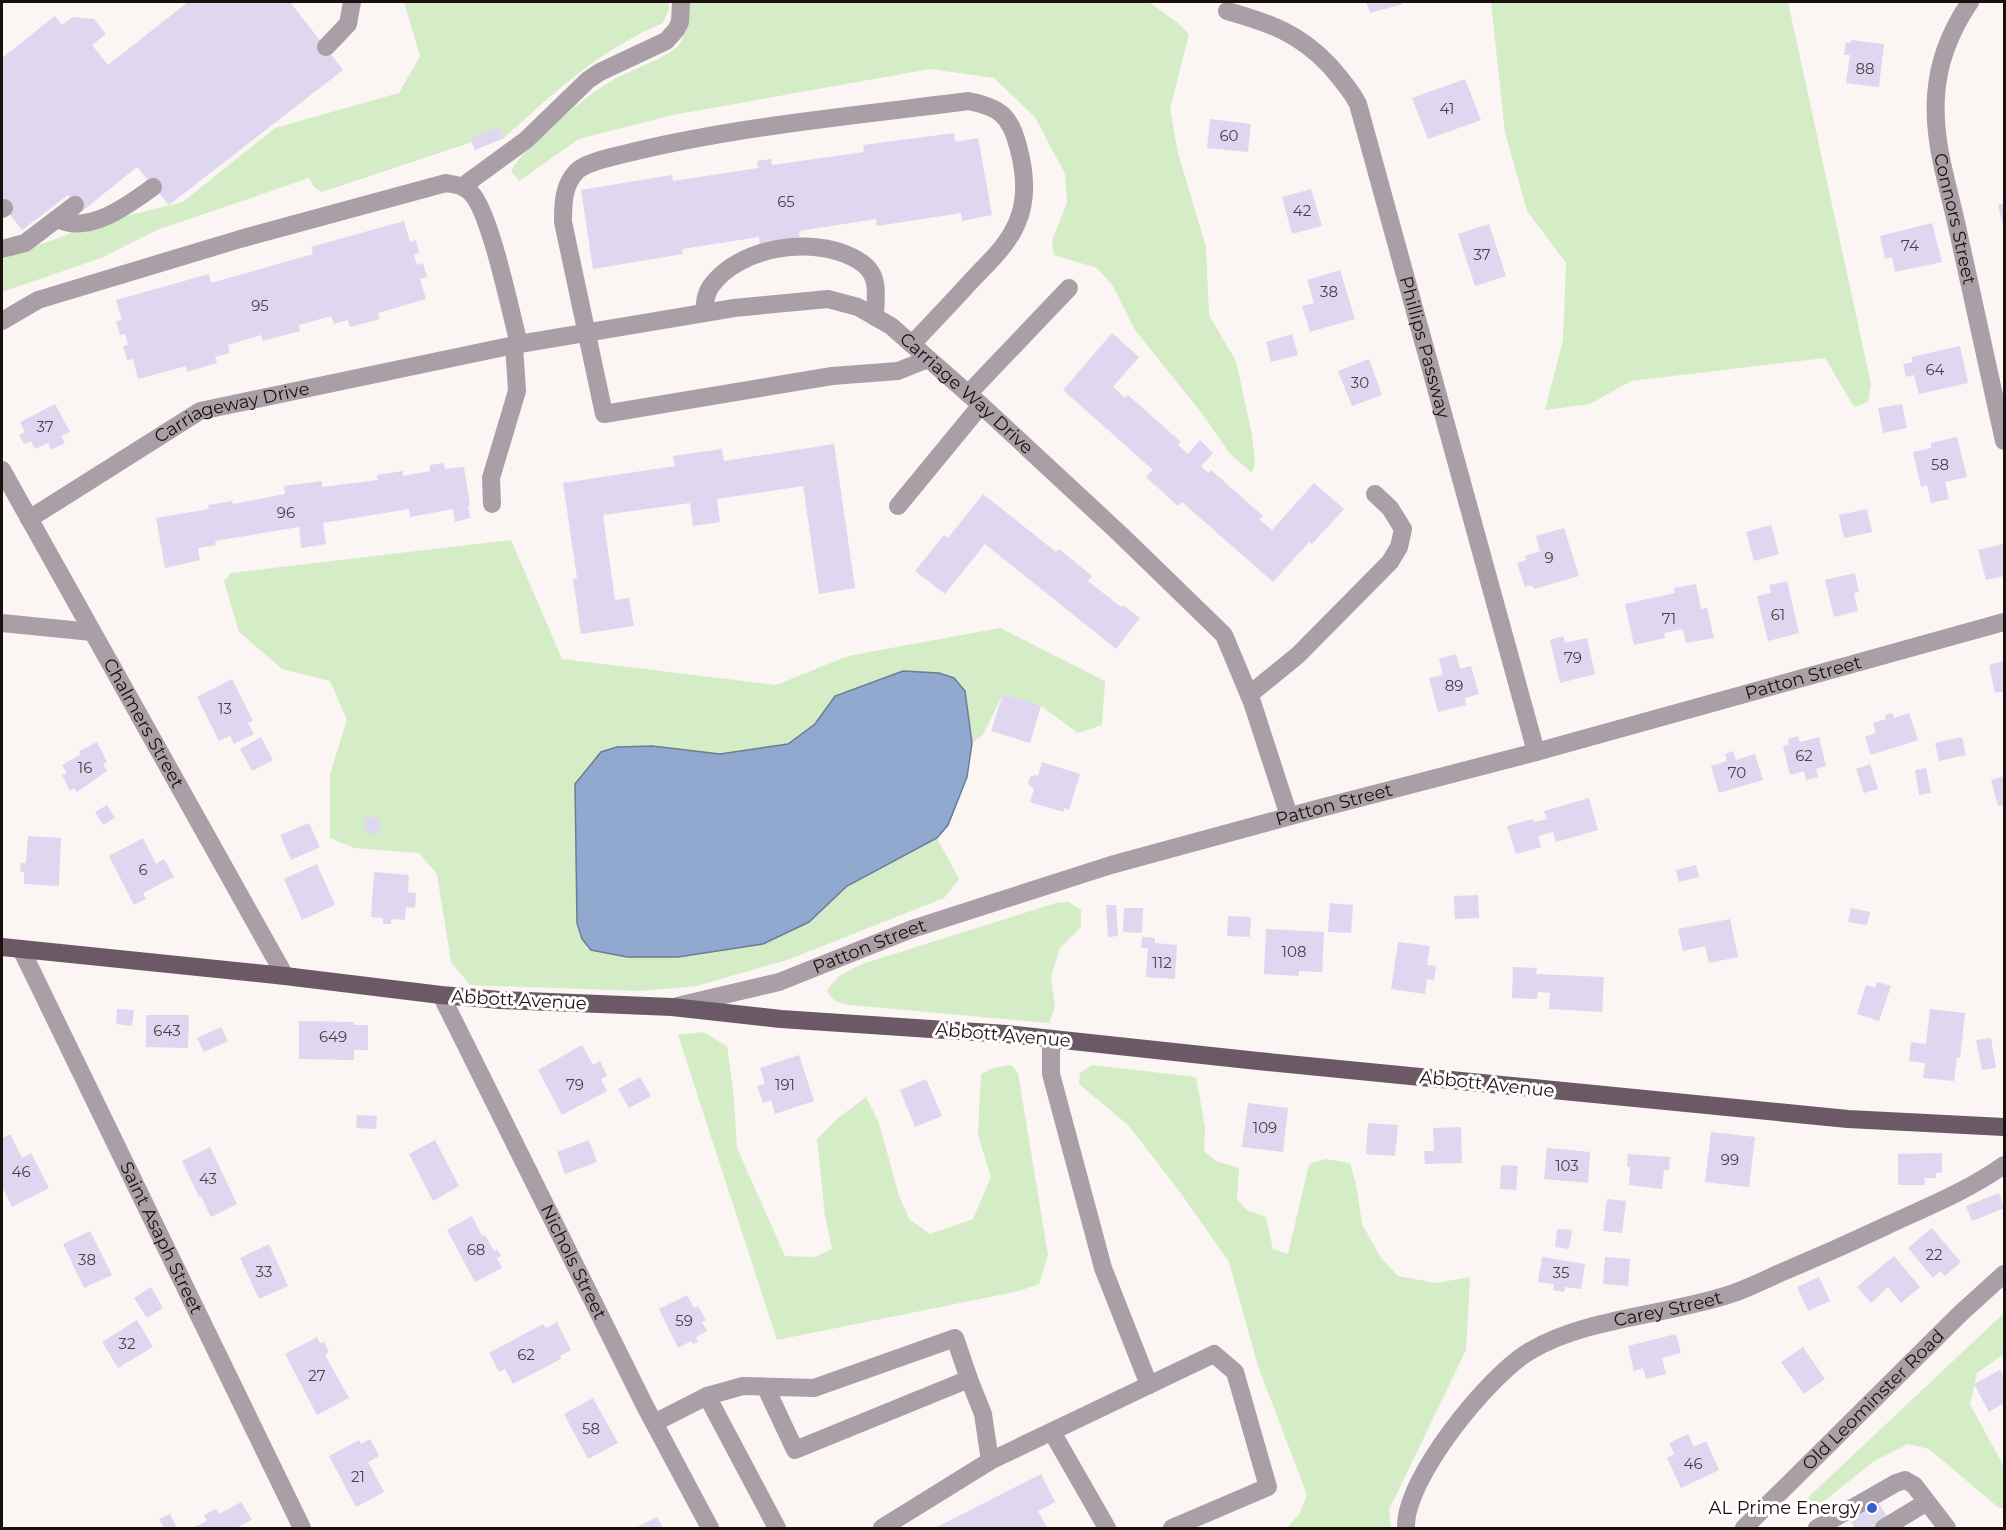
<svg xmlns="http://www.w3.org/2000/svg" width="2006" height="1530" font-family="Montserrat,sans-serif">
<rect width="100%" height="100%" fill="#fbf5f3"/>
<path fill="#d4edc6" d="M404,2H668L669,9L663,23C599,50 555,92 504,138L499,126L470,138L472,142L322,192L314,187L309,178L157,230L101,258L2,292V260L17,253L102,222L183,202L275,128L399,93L420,56Z
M686,2H1149L1179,24L1189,34L1170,109L1178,153L1206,247L1209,315L1236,361L1251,430L1255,461L1252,473L1230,454L1204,416L1135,330L1113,286L1097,268L1054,255L1052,241L1067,203L1065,174L1035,117L994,78L930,69L673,115L579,139L519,181L511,171C525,146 586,95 613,80C628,71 667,58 678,46C688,34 686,16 686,2Z
M1491,2H1788L1871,384L1868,402L1854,407L1825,358L1631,381L1590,404L1545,410L1563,340L1566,263L1527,211L1505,132Z
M511,540L562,659L776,685L848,656L1000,628L1105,681L1102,725L1078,733L1041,706L1003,694L983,735L972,743L965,691L835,696L815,725L788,744L720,754L652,746L617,747L601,752L575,784L809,922L847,886L937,838L959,879L944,898L790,959L697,986L640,991L470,985L451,962L437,874L419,853L354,848L330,838V774L347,720L330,681L282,669L239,632L224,581L231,573Z
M1069,902L1081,910V927L1060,948L1051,976L1055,1007L1049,1023L850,1005C839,1003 831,1001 827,990L839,976L862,964L1056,903Z
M703,1032L727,1046L733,1089L737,1148L785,1256L815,1257L832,1249L825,1216L817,1139L838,1118L866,1097L879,1123L899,1196L909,1219L930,1234L973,1219L991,1177L978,1135L981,1074L993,1068L1011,1065L1018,1073L1048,1255L1039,1284L1019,1291L777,1340L678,1035Z
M1092,1065L1196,1077L1205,1127L1204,1151L1216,1161L1239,1168L1237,1199L1247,1210L1266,1217L1273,1249L1288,1254L1309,1164L1325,1159L1350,1163L1356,1184L1362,1224L1381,1258L1398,1276L1436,1283L1470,1277L1466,1350L1389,1510L1391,1528H1287L1300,1513L1307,1495L1258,1366L1229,1262L1180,1192L1128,1125L1079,1084L1080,1073Z
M2004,1313V1354L1977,1373L1970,1404L2004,1467V1508H1999L1929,1449L1908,1444L1873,1462L1804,1517L1797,1514L1799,1506Z"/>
<path fill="#91a9ce" stroke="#6d7b94" stroke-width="1.5" d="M903,671L939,673L954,678L965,691L972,743L967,777L948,825L937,838L847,886L809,922L763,944L678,957H627L591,950L582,939L577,923L575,784L601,752L617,747L652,746L720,754L788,744L815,724L835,696Z"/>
<path fill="#dfd6f0" d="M188,2H290L343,70L169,205L137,167L81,212L68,195L22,230L2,204V58L55,16L62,25L73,17L94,19L106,34L92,45L108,65Z
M1366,2H1403V4L1370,13Z
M1851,40L1884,44L1879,87L1846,83L1850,55H1844L1846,42L1851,43Z
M1465,79L1481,120L1428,139L1412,98Z
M1210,119L1251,124L1248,152L1207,148Z
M499,126L504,138L475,150L470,138Z
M954,133L955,142L978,138L992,215L962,221L961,213L877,226L876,219L799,231L800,242L760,248L759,237L682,249L683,254L593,269L581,190L672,175L673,181L758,168L757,161L771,159L772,165L864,152L863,145Z
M1311,189L1322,226L1292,234L1282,197Z
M2004,203V228L1998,205Z
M404,221L410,242L416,240L419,253L414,255L417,265L423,263L427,277L420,279L426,299L378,313L380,319L350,327L348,320L334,324L331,316L299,325L300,331L263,341L261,335L228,345L230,353L215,357L217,363L187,372L186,366L138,379L133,359L127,360L123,346L128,345L125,334L120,335L116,321L122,320L116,300L209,274L211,283L313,254L311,247Z
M1932,223L1942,262L1895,272L1892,257L1885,259L1880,236Z
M1489,224L1506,276L1475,286L1458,234Z
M1340,270L1355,319L1310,332L1302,306L1314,303L1307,280Z
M1112,333L1139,357L1113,387L1125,398L1128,395L1181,442L1178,445L1188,454L1200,440L1213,453L1201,466L1208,473L1211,470L1263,516L1259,519L1272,530L1314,483L1344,509L1312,544L1309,542L1273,582L1182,502L1178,506L1146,477L1153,470L1063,390Z
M1292,334L1298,355L1271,362L1266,342Z
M1960,346L1968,383L1919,394L1914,375L1906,377L1903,364L1913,362L1911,357Z
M1369,359L1382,395L1352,406L1338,371Z
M55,404L70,432L61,436L65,443L51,450L48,443L35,449L31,441L24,444L19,435L25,432L20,422Z
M1902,404L1907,428L1883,433L1878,408Z
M1957,437L1967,477L1945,482L1949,499L1931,503L1927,485L1921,487L1913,452L1931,448V443Z
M834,444L855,588L819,594L803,486L717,499L720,522L693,526L690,503L603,515L615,600L629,598L634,626L581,634L573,579L577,578L563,483L675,466L673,456L722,449L724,461Z
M444,463L445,469L464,467L470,506H468L470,518L455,522L453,509L410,517L409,509L323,523L326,544L301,548L299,527L215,541L216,545L198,548L200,560L165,568L156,518L209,509L208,505L232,501L233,504L285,494L284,486L322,481V487L378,480L377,475L403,471V476L430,471V465Z
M983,494L1056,552L1059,549L1092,576L1088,581L1121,607L1123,605L1140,618L1116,649L985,544L945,594L915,571L944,535L948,538Z
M1867,509L1872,532L1844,538L1839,515Z
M1771,525L1779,554L1754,561L1746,532Z
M1564,528L1579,576L1534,589L1532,585L1525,587L1517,563L1526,560L1525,556L1540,551L1536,536Z
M2003,544L2004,552V576L1986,580L1978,550Z
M1855,573L1859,592L1854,593L1858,611L1834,617L1825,580Z
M1787,581L1799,633L1768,641L1757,596L1771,593L1769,585Z
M1696,584L1701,609L1707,608L1714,638L1686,643L1683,629L1664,633L1665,638L1634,645L1625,604L1675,593L1674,588Z
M1563,636L1565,643L1587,638L1595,674L1560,683L1550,640Z
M1456,654L1460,669L1471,666L1479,694L1465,698L1466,705L1438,712L1429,678L1443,675L1439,659Z
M2004,661V691L1995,693L1989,665Z
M232,679L253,721L248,723L254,734L234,744L230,736L219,741L197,697Z
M1003,694L1041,706L1030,743L991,731Z
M1892,713L1894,718L1909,713L1918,740L1871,755L1865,737L1876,733L1873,723L1886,719L1885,715Z
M1798,736L1800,742L1819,737L1826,766L1816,769L1818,777L1806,780L1804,771L1790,775L1783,746L1789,745L1788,739Z
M261,737L273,760L252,771L240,749Z
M1962,737L1966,755L1939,761L1935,743Z
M97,742L107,762L103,764L107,771L77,792L74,788L70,791L62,775L67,773L62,765L80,755L79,751Z
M1733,751L1736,760L1755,754L1763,780L1719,793L1711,766L1727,761L1725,754Z
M1042,762L1080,774L1069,810L1065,808L1063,812L1030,802L1034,789L1028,784L1030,777L1035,775L1038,776Z
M1870,764L1878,789L1864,793L1856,769Z
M1926,768L1931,793L1919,795L1915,770Z
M2004,776V805L1998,806L1991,780Z
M1589,798L1598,830L1556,842L1553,832L1538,836L1541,847L1516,854L1507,826L1533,819L1534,822L1547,819L1544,811Z
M107,805L115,818L103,825L95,812Z
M365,817L381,818L379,834L364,833Z
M309,823L320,847L291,860L280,835Z
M28,836L61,838L59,886L24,884V872H20L21,863H26Z
M143,838L156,864L164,859L174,877L143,893L146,899L134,905L109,856Z
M317,864L335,905L302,920L284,879Z
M1696,865L1699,877L1679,882L1676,870Z
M374,872L409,875L408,892L416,893L415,908L406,907L405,920L391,919V924H383V918L371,917Z
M1478,895L1479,918L1455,919L1454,896Z
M1330,903L1353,905L1351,933L1328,932Z
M1106,905H1116L1118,936L1108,937Z
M1124,908H1143L1142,933L1123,932Z
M1851,908L1870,912L1867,925L1848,922Z
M1228,916L1251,917L1250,937L1227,936Z
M1730,919L1738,957L1709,963L1705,946L1683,951L1678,929Z
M1266,929L1324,932L1322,972L1299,971V976L1264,974Z
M1142,937L1155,938V943L1177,945L1175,979L1146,977L1148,948H1141Z
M1398,942L1430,946L1427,965L1436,966L1434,980L1427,979L1425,994L1391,989Z
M1513,967L1537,968L1536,974L1604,977L1602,1012L1549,1009L1550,993L1538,992L1537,999L1512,998Z
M1877,982L1891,986L1879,1021L1857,1014L1866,985L1875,988Z
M117,1009L134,1010L132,1026L116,1024Z
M1930,1009L1965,1013L1960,1058L1957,1057L1954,1081L1923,1078L1925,1063L1909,1061L1911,1042L1926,1044Z
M146,1015H189L188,1048L146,1047Z
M299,1021L354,1022V1025H368V1050H354V1060L299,1059Z
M221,1027L228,1041L204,1052L197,1038Z
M1991,1038L1996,1068L1982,1070L1976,1040Z
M582,1045L593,1065L600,1061L607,1076L601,1079L607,1091L562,1115L538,1070Z
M799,1055L814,1101L775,1114L771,1100L763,1103L757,1086L765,1084L760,1068Z
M640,1077L651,1096L629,1108L618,1089Z
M926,1079L942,1116L915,1127L900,1090Z
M1248,1103L1288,1108L1283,1152L1242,1147Z
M357,1115L377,1116L376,1129L356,1128Z
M1368,1123L1398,1125L1395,1156L1366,1154Z
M1461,1127L1462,1163L1425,1164L1424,1151H1434L1433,1128Z
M1711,1132L1755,1137L1749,1187L1705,1182Z
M10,1134L22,1158L31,1153L49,1188L12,1207L2,1186V1139Z
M435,1140L459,1186L433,1201L409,1154Z
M589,1140L597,1162L565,1174L557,1152Z
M210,1147L237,1204L211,1217L201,1196L199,1197L182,1161Z
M1547,1148L1590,1152L1588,1183L1544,1179Z
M1942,1153V1173H1936V1178H1924L1925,1185H1898V1154Z
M1628,1154L1670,1157L1669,1170H1664L1662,1189L1629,1185L1630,1167H1627Z
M1501,1165L1518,1166L1516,1190L1500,1189Z
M1999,1193L2004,1208L1972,1221L1966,1206Z
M1607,1199L1626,1201L1622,1233L1603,1231Z
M472,1216L482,1236L485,1235L494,1251L497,1249L501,1256L497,1258L502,1268L475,1282L447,1230Z
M1932,1228L1961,1262L1945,1276L1940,1271L1933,1278L1908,1248Z
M1557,1229L1572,1230L1569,1249L1555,1247Z
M90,1231L112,1275L84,1288L63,1244Z
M269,1244L288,1286L259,1299L240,1258Z
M1894,1256L1920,1287L1901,1303L1888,1287L1871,1303L1857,1287Z
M1542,1257L1585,1264L1581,1289L1565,1287L1564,1292L1553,1290L1554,1284L1538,1282Z
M1605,1257L1630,1259L1628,1286L1603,1284Z
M1819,1277L1830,1301L1808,1311L1797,1287Z
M151,1287L163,1308L147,1318L134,1298Z
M687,1295L694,1308L698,1306L706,1320L702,1322L707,1331L696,1337L698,1342L693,1344L691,1341L678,1348L659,1309Z
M137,1320L153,1347L118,1368L102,1342Z
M557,1322L571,1350L560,1356L561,1359L513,1384L505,1369L499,1372L489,1353L543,1324L546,1328Z
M1676,1334L1681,1353L1662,1358L1666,1374L1646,1379L1643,1368L1634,1371L1628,1346Z
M317,1337L320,1343L324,1342L329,1352L325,1355L349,1398L317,1415L285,1354Z
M1803,1347L1825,1379L1804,1394L1781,1362Z
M2000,1370L2004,1378V1403L1989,1412L1974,1384Z
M593,1398L618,1443L588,1459L564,1414Z
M1688,1434L1694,1447L1706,1441L1719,1470L1681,1488L1667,1458L1674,1454L1669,1443Z
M370,1439L379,1456L368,1462L384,1492L356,1507L329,1456L359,1440L361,1444Z
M1041,1474L1055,1502L1038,1511L1047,1528H935Z
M1876,1499L1894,1528H1855L1848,1517Z
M241,1502L252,1520L236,1528H193L207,1521L204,1515L216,1509L219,1514Z
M170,1514L177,1528H164L159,1519Z
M657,1517L663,1528H635Z"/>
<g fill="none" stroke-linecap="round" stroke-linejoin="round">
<g stroke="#aa9fa7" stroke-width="18">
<path id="s1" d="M1970,2C1951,30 1938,62 1936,96C1933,144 1948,184 1958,231C1973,301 1989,371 2004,441"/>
<path id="s2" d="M1227,11C1270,23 1299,33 1330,66C1340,78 1351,90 1358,104L1536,752"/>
<path d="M326,47L348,24L352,2"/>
<path d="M463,186L526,140L588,80L600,72L666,41L676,30L680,22L681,2"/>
<path d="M2,209L4,208"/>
<path d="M57,219C89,235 128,205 153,187"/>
<path d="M2,249L25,243L75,205"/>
<path d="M704,313C705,303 705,294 711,286C739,247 811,236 852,257C858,260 866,265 870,271C879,283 875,303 875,317"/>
<path d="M2,321L38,300L240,239L446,183C455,185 464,185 471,193C490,211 511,314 519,344"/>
<path d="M912,344C932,323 952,302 972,280C988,263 1008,245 1017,223C1028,198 1025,171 1018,146C1010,115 999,107 968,101C854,116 736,126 624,154C612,157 586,162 577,171C563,185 563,204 563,222L604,414L832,376L898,371L928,359"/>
<path d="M968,394L1069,288"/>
<path id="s3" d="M2,470L285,976"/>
<path d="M492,504L491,478L517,391L514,345"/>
<path d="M898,506L981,405"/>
<path id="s4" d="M29,519L200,411L519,344L734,308L828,299L858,307L891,326L981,405L1120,534L1224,635L1252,702L1289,816"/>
<path d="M2,623L92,632"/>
<path d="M1249,695L1298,655L1390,562L1399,547L1403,529L1390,508L1375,494"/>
<path id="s5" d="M21,949L302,1528"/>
<path id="s6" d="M441,995L645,1406L710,1528"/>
<path id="s7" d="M677,1006L779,982L912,929L1111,865L1313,810L1536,752L2004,622"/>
<path d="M1051,1039V1074L1103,1268L1149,1385"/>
<path d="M969,1379L983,1414L990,1461"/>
<path d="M707,1396L777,1528"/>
<path d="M654,1423L707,1396L743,1386L814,1388L955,1338L969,1379L795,1450L766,1388"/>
<path d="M1052,1432L1107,1528"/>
<path d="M882,1528L990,1461L1214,1354L1235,1372L1268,1487L1172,1528"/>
<path id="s8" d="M1406,1528C1404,1479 1489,1375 1530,1351C1587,1317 1671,1315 1734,1293C1750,1287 1765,1280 1780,1273C1816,1258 1852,1242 1888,1225C1927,1207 1969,1190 2004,1165"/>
<path id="s9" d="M1744,1528L1961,1313L2004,1274"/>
<path d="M1817,1528L1896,1483L1905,1480L1914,1485L1947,1528"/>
<path d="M1884,1528L1927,1502"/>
</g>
<path stroke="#6b5965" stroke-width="18" d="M2,947L285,976L441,995L500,1000L672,1007L781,1019L1006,1034L1258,1061L1848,1119L2004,1127"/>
</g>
<circle fill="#3560d0" stroke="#fff" stroke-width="2" cx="1872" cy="1508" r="6"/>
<g text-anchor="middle" stroke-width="6" stroke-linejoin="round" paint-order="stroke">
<g font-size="15" fill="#4b4245">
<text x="1865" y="74">88</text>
<text x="1447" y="114">41</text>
<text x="1229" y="141">60</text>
<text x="786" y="207">65</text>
<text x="1302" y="216">42</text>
<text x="1910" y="251">74</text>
<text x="1482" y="260">37</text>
<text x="1329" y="297">38</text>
<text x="260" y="311">95</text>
<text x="1935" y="375">64</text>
<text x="1360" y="388">30</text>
<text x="45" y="432">37</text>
<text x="1940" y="470">58</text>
<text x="286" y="518">96</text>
<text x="1549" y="563">9</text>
<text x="1778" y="620">61</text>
<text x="1669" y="624">71</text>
<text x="1573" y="663">79</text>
<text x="1454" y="691">89</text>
<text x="225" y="714">13</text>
<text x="1804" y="761">62</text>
<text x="85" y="773">16</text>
<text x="1737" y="778">70</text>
<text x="143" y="875">6</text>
<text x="1294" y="957">108</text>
<text x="1162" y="968">112</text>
<text x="167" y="1036">643</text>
<text x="333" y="1042">649</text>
<text x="575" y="1090">79</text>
<text x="785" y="1090">191</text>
<text x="1265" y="1133">109</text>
<text x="1730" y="1165">99</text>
<text x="1567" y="1171">103</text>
<text x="21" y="1177">46</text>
<text x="208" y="1184">43</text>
<text x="476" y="1255">68</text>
<text x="1934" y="1260">22</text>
<text x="87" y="1265">38</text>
<text x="264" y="1277">33</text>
<text x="1561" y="1278">35</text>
<text x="684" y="1326">59</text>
<text x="127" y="1349">32</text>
<text x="526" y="1360">62</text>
<text x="317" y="1381">27</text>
<text x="591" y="1434">58</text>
<text x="1693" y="1469">46</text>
<text x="358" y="1482">21</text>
</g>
<g font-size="18" fill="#1a100c" stroke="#fff">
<text dy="6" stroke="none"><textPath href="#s1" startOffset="226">Connors Street</textPath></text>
<text dy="6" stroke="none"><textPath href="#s2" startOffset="418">Phillips Passway</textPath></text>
<text dy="6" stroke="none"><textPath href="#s4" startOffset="1011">Carriage Way Drive</textPath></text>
<text dy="6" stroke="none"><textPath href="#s4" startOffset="232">Carriageway Drive</textPath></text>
<text dy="6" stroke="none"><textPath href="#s7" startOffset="1174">Patton Street</textPath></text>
<text dy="6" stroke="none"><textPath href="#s3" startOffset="290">Chalmers Street</textPath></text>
<text dy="6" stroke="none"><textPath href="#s7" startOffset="688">Patton Street</textPath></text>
<text dy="6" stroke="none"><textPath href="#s7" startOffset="202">Patton Street</textPath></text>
<text transform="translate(519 1000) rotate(3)" y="6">Abbott Avenue</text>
<text transform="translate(1003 1035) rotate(5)" y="6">Abbott Avenue</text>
<text transform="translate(1487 1084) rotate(6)" y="6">Abbott Avenue</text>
<text dy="6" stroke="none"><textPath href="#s5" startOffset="321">Saint Asaph Street</textPath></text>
<text dy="6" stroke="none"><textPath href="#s6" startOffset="298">Nichols Street</textPath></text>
<text dy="6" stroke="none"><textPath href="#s8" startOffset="366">Carey Street</textPath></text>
<text dy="6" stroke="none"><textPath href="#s9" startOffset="182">Old Leominster Road</textPath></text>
</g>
<g font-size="18" fill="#1a100c" stroke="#fff" text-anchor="end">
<text x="1860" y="1514">AL Prime Energy</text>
</g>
</g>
<rect width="2006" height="1530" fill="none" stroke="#1a100c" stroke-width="6"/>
</svg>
